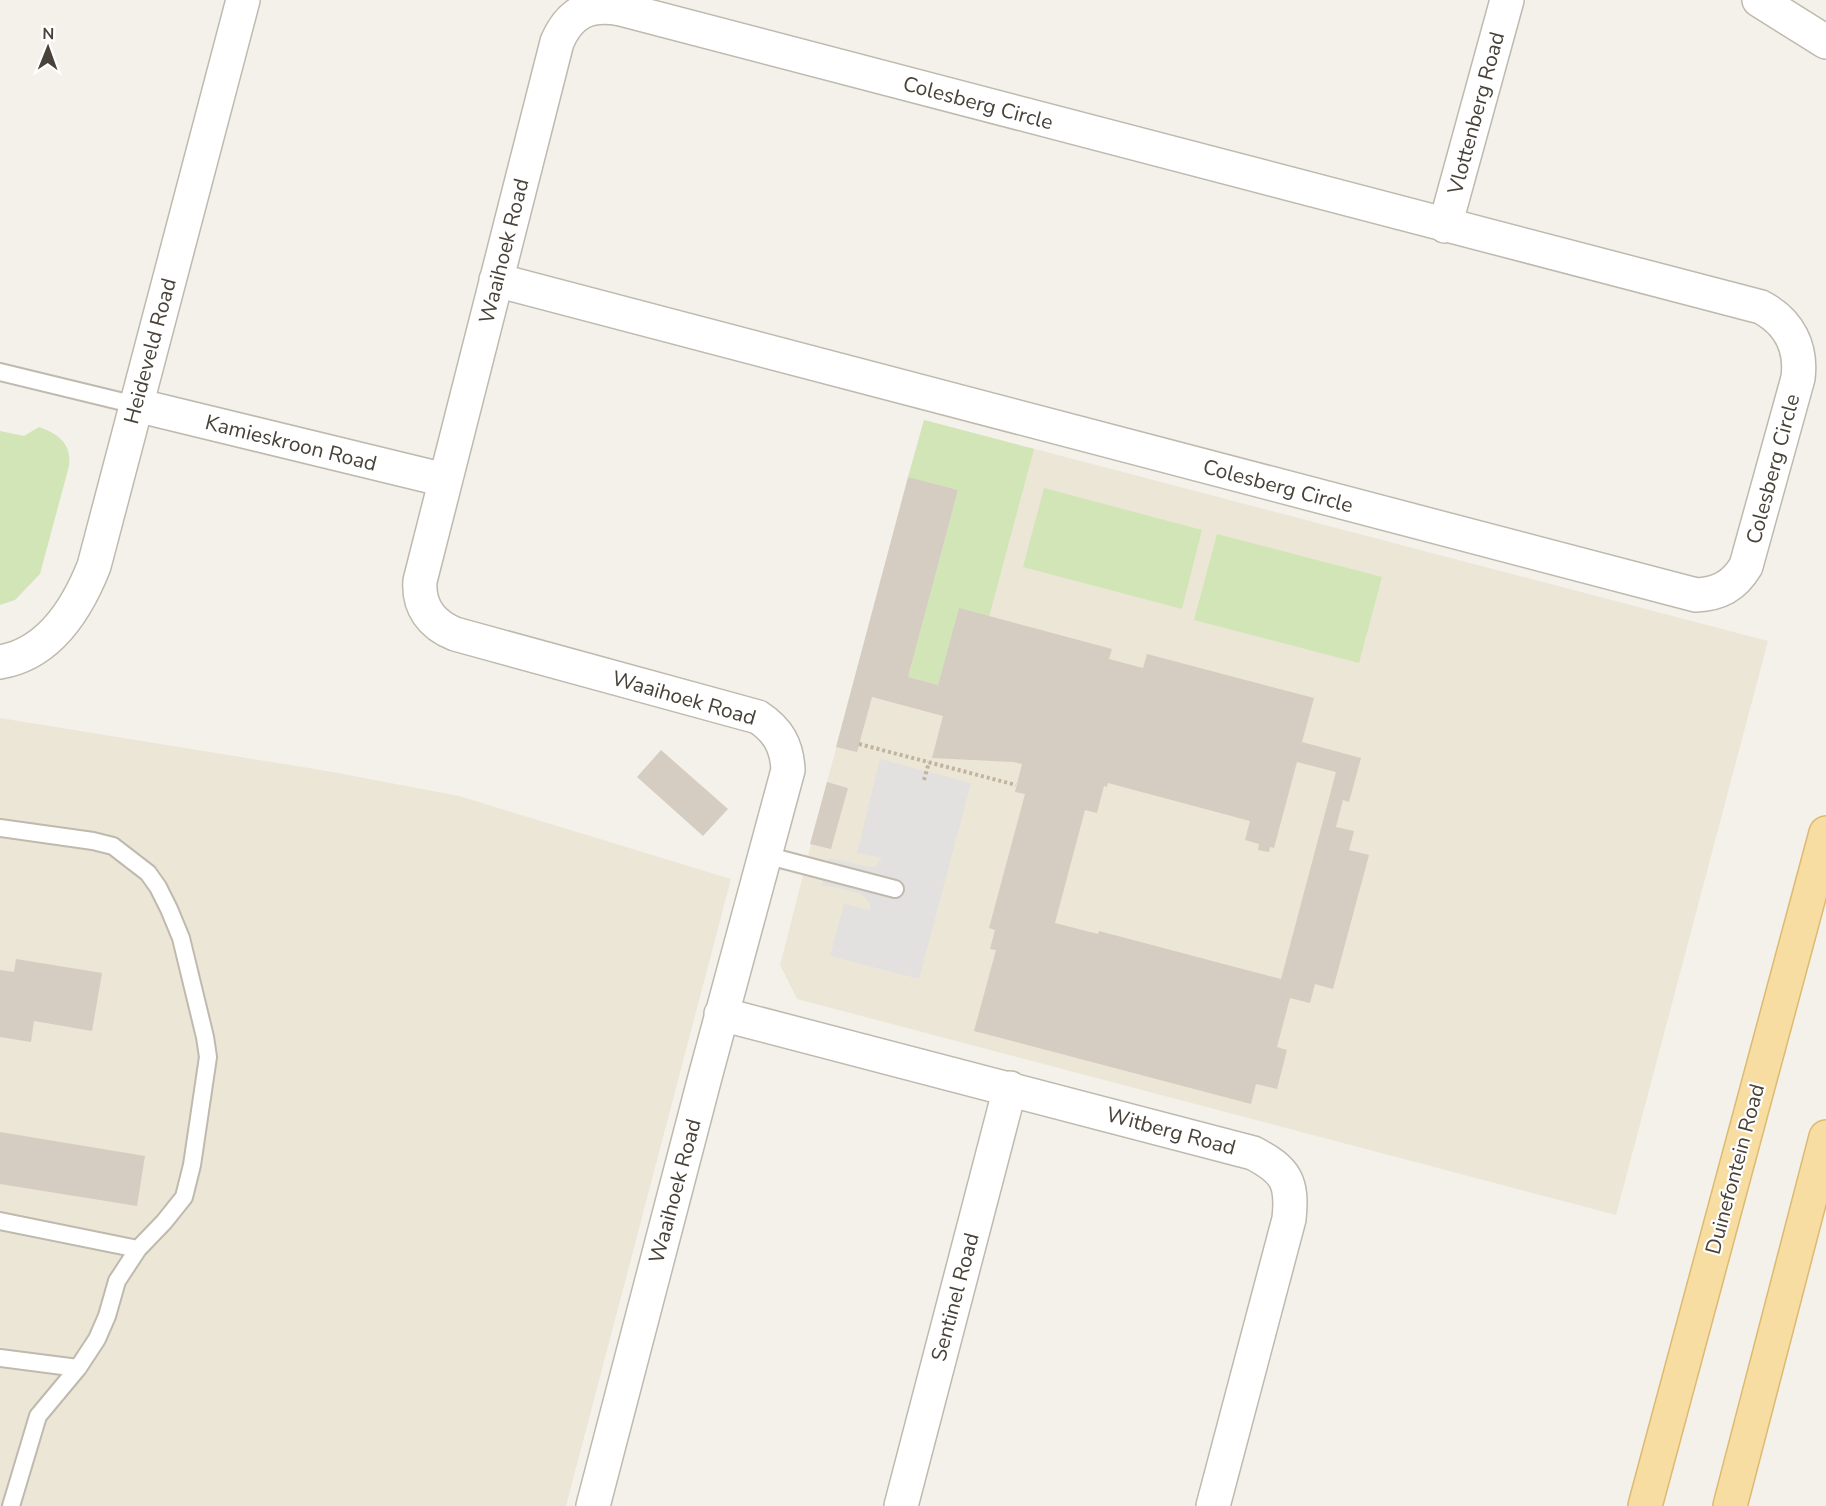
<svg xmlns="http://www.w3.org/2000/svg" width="1826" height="1506" font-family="'Nunito Sans',sans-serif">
<rect width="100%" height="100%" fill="#f4f1eb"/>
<path fill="#ece6d6" d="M924,420L1768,641L1616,1215L797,999L780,965L827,782Z
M0,718L327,771L459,796L731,879L566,1506H0Z"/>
<path fill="#d1e5b7" d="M924,420L1034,449L989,617L959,609L938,685L908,677L958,490L908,477Z
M39,427C58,434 72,443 69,466L40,574L15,600L0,605V431L24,436Z
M1044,488L1202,530L1182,609L1023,567Z
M1217,534L1382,577L1359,663L1194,620Z"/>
<path fill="#e3e1df" d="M880,759L971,783L919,979L830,956L844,904L870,910V905L866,898L859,893L822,885L829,858L865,866L875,867L882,858L857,853Z"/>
<path fill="#d5cdc1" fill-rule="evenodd" d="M908,477L958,490L908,677L938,685L959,608L1112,649L1109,659L1143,668L1147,654L1314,698L1302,742L1361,758L1349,802L1343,800L1336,827L1354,831L1349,850L1369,855L1333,989L1315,984L1310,1003L1290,998L1277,1047L1287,1050L1277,1089L1256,1084L1251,1104L974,1031L996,950L990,949L995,930L989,928L1025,794L1015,792L1022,764L1013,762L932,758L943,716L872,697L857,752L836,747ZM1297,762L1336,772L1281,979L1099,931L1098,934L1055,923L1085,810L1097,813L1104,786L1107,787L1108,783L1250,821L1245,840L1259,844L1258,850L1269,852L1270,847L1274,848Z
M661,750L728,809L703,836L637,777Z
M827,782L848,788L831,849L810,844Z
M16,959L102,973L92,1031L34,1021L31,1042L0,1037V970L14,972Z
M0,1132L145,1156L137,1206L0,1184Z"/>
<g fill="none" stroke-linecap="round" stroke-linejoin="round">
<defs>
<path id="service" d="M0,372L136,405
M0,828L93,841L113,846L148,873L158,887L169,909L181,938L205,1037L208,1057L192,1165L184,1197L164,1222L138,1249L117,1281L107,1316L97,1339L78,1368L38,1416L11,1506
M765,855L895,889
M0,1221L138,1249
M0,1358L78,1368"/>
<path id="minor" d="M1445,226L1507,0
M496,280L1696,595C1719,594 1734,586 1746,566L1798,378C1802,347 1789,322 1761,307L621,9C589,3 570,12 557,42L420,581C418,607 432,625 455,634L758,717C778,730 787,746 788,770L705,1077L593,1506
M136,405L445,480
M721,1014L1253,1153C1286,1170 1293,1182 1289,1219L1213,1506
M901,1506L1010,1088"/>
<path id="tertiary" d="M1759,0L1826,42
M0,662C49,654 77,609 94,566L243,0"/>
<path id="primary" d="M1645,1506L1826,833
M1730,1506L1826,1137"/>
</defs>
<use href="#service" stroke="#bfb9ae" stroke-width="20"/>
<use href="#minor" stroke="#bfb9ae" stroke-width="36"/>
<use href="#tertiary" stroke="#bfb9ae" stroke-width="36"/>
<use href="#primary" stroke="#dcba71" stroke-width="36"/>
<path stroke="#c0b4a0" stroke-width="4" stroke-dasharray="3 3" stroke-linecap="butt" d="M859,744L1016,785
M924,780L929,762"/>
<use href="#service" stroke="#fff" stroke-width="16"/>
<use href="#minor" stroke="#fff" stroke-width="33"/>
<use href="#tertiary" stroke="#fff" stroke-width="33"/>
<use href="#primary" stroke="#f7dda1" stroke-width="33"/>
</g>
<g text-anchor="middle" stroke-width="4.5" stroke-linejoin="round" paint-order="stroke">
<g font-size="21" fill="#484239" stroke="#fff">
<text transform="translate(978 103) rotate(15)" y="7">Colesberg Circle</text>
<text transform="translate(1476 113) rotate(-75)" y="7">Vlottenberg Road</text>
<text transform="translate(504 251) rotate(-76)" y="7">Waaihoek Road</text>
<text transform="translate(150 351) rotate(-75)" y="7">Heideveld Road</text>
<text transform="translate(291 443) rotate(14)" y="7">Kamieskroon Road</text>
<text transform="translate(1773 469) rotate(-75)" y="7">Colesberg Circle</text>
<text transform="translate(1278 486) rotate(15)" y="7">Colesberg Circle</text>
<text transform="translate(684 698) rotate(16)" y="7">Waaihoek Road</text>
<text transform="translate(1171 1131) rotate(15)" y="7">Witberg Road</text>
<text transform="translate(1735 1169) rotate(-75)" y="7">Duinefontein Road</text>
<text transform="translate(675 1191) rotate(-75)" y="7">Waaihoek Road</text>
<text transform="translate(955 1297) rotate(-75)" y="7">Sentinel Road</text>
</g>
</g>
<g transform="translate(48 48) rotate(1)" stroke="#ffffff" stroke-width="4.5" paint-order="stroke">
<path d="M0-4.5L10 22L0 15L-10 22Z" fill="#484239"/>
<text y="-9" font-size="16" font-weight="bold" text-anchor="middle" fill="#484239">N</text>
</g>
</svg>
